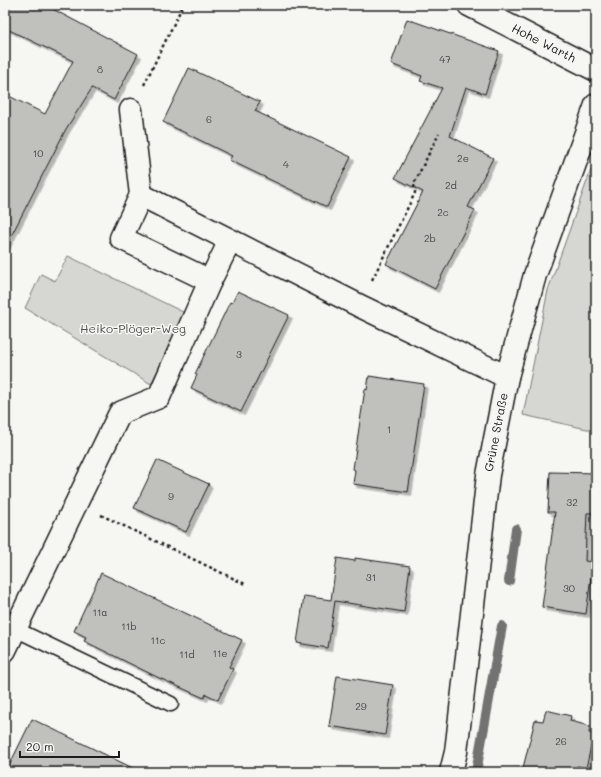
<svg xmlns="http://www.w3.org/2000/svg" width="601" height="777" font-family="Mali,sans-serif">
<defs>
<filter id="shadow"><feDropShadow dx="3.5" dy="3.5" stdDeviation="0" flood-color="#0004"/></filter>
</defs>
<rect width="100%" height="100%" fill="#f6f6f2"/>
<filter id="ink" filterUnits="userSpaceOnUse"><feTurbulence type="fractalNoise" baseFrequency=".025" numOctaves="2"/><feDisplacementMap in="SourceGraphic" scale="8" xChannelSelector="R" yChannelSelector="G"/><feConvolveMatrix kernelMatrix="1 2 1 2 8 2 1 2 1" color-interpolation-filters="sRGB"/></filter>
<g filter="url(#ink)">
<path fill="#d6d6d2" stroke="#797977" d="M596,156V431L523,415L548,290Z
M68,256L185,313L151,384L25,308L41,274L55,281Z"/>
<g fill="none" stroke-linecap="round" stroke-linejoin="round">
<path stroke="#727271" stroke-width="10" d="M509,581L516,529
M476,772L502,626"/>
</g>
<path fill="#c0c0bd" stroke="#1c1c1c" filter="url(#shadow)" d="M5,5H45L138,54L114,100L92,88L66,129L5,248V94L45,114L73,61L5,28Z
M407,19L499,51L485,94L466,87L450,136L493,158L468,207L475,210L435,289L386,264L423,192L395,178L442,88L420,81L422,76L391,64Z
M189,68L260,102L255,111L351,157L327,207L229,160L232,156L163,122Z
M238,291L289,315L241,412L191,388L197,375L195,374L230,302L232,303Z
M369,376L424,384L408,492L353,484L355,470L353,469L359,428L365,389L367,390Z
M157,460L209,484L186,532L134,508Z
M550,472L596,473V513H587L585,561L593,562L586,614L542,607L555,512H548Z
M337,558L355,561V558L410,566L404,612L335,601L328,648L297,643L304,596L331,600Z
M101,573L242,640L229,667L233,669L218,700L206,694L204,698L157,677L84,641L86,637L74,631Z
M337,676L393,685L385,735L329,726Z
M546,710L571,716L570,721L590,726L589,733L594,734L586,768L577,766L576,772H522L535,720L543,721Z
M32,719L61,733L141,772H6Z"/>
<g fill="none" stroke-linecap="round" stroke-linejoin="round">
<defs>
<path id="service" d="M15,629L171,704"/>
<g id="minor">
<path id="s1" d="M469,5L596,70"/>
<path d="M131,110L141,195"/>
<path d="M210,281L121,238L141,195L360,306L507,377"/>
<path d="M5,650L120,413L159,397L210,281L230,241"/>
<path id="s2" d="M451,772L456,752L488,475L507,377L535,275L596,105"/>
</g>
</defs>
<use href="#service" stroke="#1c1c1c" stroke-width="17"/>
<use href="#minor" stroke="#1c1c1c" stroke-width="25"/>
<path stroke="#1c1c1c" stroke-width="2.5" stroke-dasharray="3 3" stroke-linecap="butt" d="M144,85L183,5
M372,280L415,193L414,184L439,133
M101,515L245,584"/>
<use href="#service" stroke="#f6f6f2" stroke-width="14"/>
<use href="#minor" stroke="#f6f6f2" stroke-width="22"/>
</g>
</g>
<g text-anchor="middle" stroke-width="3" stroke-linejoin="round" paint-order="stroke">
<g font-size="10" fill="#454544">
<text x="445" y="63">47</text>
<text x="100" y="73">8</text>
<text x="209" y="123">6</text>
<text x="38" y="157">10</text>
<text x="463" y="162">2e</text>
<text x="286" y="168">4</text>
<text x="451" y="189">2d</text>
<text x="443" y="216">2c</text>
<text x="430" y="242">2b</text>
<text x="239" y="358">3</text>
<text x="389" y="433">1</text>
<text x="171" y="500">9</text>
<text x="572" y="506">32</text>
<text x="371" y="581">31</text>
<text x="569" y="592">30</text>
<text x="100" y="616">11a</text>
<text x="129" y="630">11b</text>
<text x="158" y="644">11c</text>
<text x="220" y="657">11e</text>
<text x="187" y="658">11d</text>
<text x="361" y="710">29</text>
<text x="561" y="745">26</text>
</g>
<g font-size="12" fill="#1c1c1c" stroke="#f6f6f2">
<text dy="4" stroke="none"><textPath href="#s1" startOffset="84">Hohe Warth</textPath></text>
<text dy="4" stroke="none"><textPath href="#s2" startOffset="343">Grüne Straße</textPath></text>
</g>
<g font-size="12" fill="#545453" stroke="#f6f6f2">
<text x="133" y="333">Heiko-Plöger-Weg</text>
</g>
</g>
<rect width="601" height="777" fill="none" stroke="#f6f6f2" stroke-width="20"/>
<rect x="10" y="10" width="581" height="757" fill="none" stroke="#1c1c1c" stroke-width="1.5" filter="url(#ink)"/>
<path d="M20 751v6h99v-6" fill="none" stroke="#1c1c1c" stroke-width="2"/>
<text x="26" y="751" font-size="12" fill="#1c1c1c" stroke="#f6f6f2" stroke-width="3" paint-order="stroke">20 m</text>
</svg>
